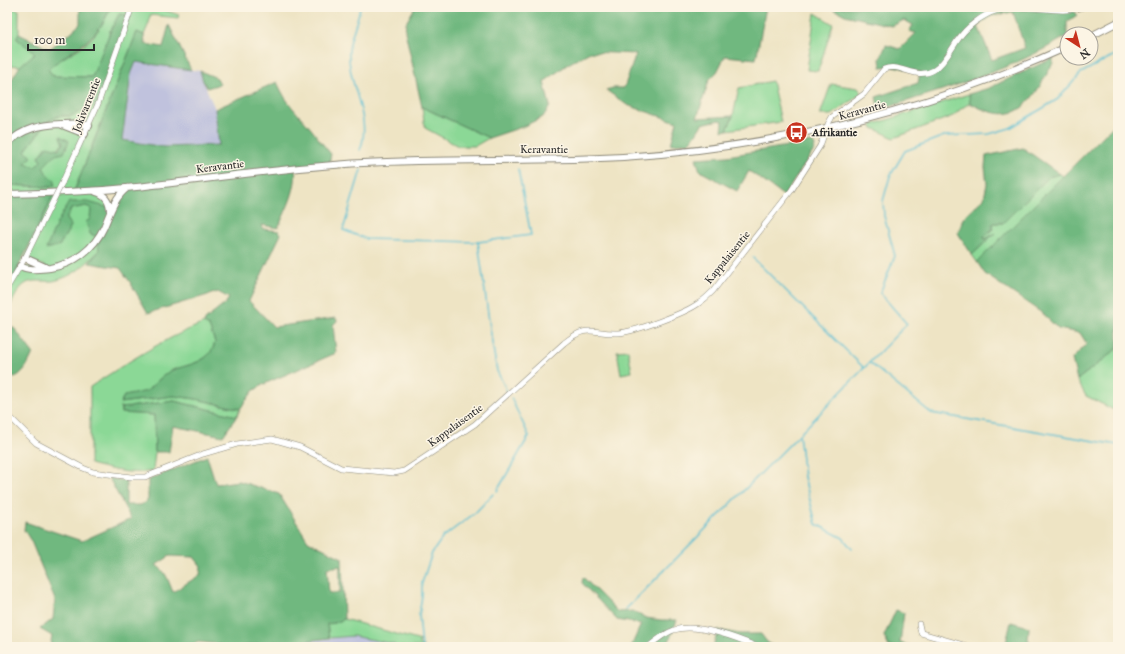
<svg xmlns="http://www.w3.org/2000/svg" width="1125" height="654" font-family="'IM FELL Great Primer',serif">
<rect width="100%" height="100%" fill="#fcf5e5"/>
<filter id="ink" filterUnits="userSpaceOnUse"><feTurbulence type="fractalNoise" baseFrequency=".025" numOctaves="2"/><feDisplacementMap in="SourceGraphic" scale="8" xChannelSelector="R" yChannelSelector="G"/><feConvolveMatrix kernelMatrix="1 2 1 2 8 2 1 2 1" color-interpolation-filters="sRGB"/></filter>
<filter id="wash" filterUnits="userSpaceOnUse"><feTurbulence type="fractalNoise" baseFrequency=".012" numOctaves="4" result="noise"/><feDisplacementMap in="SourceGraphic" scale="16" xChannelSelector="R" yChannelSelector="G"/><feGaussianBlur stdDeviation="0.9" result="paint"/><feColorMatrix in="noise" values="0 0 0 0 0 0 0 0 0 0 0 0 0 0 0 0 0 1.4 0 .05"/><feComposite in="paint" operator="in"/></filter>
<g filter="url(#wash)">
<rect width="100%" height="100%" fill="#eee4c4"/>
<path fill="#c0c2dd" d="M136,62L200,71L203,81L215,109L220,145L164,147L122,140L131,74Z
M353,636L394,644L397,647H235L276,642L284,644Z"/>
<path fill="#8bd896" stroke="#5b8260" d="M7,7L19,10V34L16,38L36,53L20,66L7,65Z
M111,7H155L179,15L178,18L150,15L149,23L144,35L137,32L74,191L102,193L110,208L69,203L59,246L71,226L66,219L71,209L86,206L91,208L90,220L86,222L99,237V251C85,265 73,277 53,281C44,282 32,279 25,284C17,289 11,305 7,313V273L14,276L20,266L49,268L25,258L55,192L7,194V185L51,187L43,167L69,141L60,136L63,144L35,167L25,163V151L44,125L34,127L59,116H71L98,104L110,30L105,48L92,77L53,76L48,69C59,59 73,53 84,45C97,35 105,21 111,7Z
M815,13L833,24L818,71L807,70Z
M772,81L781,122L727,130L733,116L739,88Z
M831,84L858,88L862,93L832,115H820Z
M969,94L970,103L962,108L953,116L894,138L873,128L871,125Z
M422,107L489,138L475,146H458L425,128Z
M1060,174L1063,176L977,262L972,255L994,234L984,240V237L993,229L992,225L994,223H1003L1049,177Z
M204,323L209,326L215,342C210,364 187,364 170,371C166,373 150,387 147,392L124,396L120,403L173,396L196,399L240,409L237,416L174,401L121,408L120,406L121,413L154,415L155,452L153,471C131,475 112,470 90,464V387C126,363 163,339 204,323Z
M1118,348V412L1086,396L1077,380Z
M628,350L632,372L621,374L617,351Z
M344,619L421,641L418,643L424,647H397L394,644L353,636L329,638L327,624L335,623Z"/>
<path fill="#70b87f" stroke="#4e7255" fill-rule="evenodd" d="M80,7H111C94,45 77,45 48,69L53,76L92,77C101,56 108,34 119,14L130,15L98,104L71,116H59L37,126L45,125L25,151L32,157L25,163L35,167L41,161L39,157L47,146L59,149L63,144L60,136L69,141L64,153L55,155L43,167L48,176L55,180V185L51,187L7,185V87L20,66L35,53L16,38L19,34L49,49L67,36L80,24Z
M415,7H766L756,59L725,56L717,72L709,80L697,118L733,116L727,130L722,131L723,121L719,120L702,124L696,134L688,143L671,144L677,122L627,105L606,90L613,88H624L636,54L590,52L568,64L544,82L550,106L543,117L522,127L489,138L422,107L405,31L406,23Z
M830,7H1072L1077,15L1067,22V36C1010,71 942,90 879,110L876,97L918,83L920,72L893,66L881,67L880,59L886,45L900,49L916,33L909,31L913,25L904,20L892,26L845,15ZM1013,12L1025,48L992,60L978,26L991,16Z
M169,25L191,70L136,62L131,74L122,140L164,147L219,145L215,109L277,82C287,105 297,112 312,130C318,138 324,146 331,154L329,165L295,168C298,188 286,210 278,228L262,225L263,229L279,231L281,234L249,301L274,327L336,318L337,321L333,325L336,353L264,384L253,391L240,409L196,399L173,396L120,403L124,396L147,391C150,387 166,373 170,371C187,364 210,364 215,342L209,326L204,323L205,320L225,304L229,298L218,292L148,313L130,282L120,268L89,263L99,251L98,237L90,234L86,222L90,219L91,208L86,206L71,209L66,219L71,226L59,246L46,249L57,223L69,202H88L110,208L127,189L74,192L137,32L144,35L145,44L163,47Z
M1053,58V63C1031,102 1019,130 970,103L969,94L989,88Z
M200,71L217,78L220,84L207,88L203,81Z
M1118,121V348L1077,380L1072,359L1087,344L1080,333L1058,329L1042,313L985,274L977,262Z
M812,142L815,145L814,150L784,196L749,171L737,191L700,171L696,158L727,156Z
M1023,148L1060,174L1049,177L1003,223H994L992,225L993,228L984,237V240L995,233L972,255L958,233L964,217L984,198L987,184L985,167L986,156Z
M55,192L14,276L7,273V194Z
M7,327L14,328L33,353C28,364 22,379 7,378Z
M174,401L237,416L223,436L173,426L169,452H155L154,415L121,413V408Z
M207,456L216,484L239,481L279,494L308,541L342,558L344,619L335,623L327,624L329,638L284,644L276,642L235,647H222L219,644L198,642L189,647H50L52,636L40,629L53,619L55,600L31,541L24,530L25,522L82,541L131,519L109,478L126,481V505H141L148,500V480ZM170,556L194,557L201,566L200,575L173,592C168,581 167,572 156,565ZM340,566V593H329L327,568Z
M583,577L618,612L633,611L646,618L661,620H677L667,647H631L641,624L617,620L582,583Z
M896,610L904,613L900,643L916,647H889L884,636Z
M1011,622L1029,627L1028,640L1033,647H1005Z
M718,630L740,634H761L767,642L775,647H713Z"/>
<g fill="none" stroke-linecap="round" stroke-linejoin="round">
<path stroke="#55bdd2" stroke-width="1.5" d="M360,7C358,22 350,35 349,51C347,85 373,117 360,150
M361,170L343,230L366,239L478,242L531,235L518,169
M478,242L492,342L497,371L507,391
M753,258L864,368
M870,363L931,413L1118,445
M799,434L804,477L816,524L843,538L852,549
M497,491L529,436L511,398
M625,610L792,442L907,324L880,293L895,256L884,216L883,201L890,176L905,151L944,136L989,134L1010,128L1058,99L1081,73L1118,53
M422,647L419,615L422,596V583L432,553L443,537L475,513L493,494"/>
</g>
</g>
<g filter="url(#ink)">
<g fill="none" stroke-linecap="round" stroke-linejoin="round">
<defs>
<path id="minor" d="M62,183L98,104L132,7
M7,288L25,258L50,207
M7,414L36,443L83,468L93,472L131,477H145L203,454L237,444L272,439L300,447L341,468L394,473L404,471L475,424L564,343C588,323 592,334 618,333C634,332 686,313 699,303C704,300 709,295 713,291L791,191L820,146L828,124L832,117L864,94L884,69C900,62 915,81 934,70C944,64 951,50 957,41C966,27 982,15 998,10C1024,2 1060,16 1083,7
M919,624L921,633L970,647
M648,647C655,641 665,633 674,630C697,623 737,638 758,647"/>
<path id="major" d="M1091,36L1118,22
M62,125L85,134
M7,144C23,128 40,125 61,124C72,124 79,122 89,126
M96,192C106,195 110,201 110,212
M7,194C47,193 86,192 126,188C205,180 283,167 363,163C449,158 536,162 623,157C777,147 926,111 1067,47
M25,258L45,267
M20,266C29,271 39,269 50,268C74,264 94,249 104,227C110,213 114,198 127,188"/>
</defs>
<use href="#minor" stroke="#8c8878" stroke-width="6"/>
<use href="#major" stroke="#8c8878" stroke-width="8"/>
<use href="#minor" stroke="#fff" stroke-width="5"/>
<use href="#major" stroke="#fff" stroke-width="6"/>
<defs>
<path id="minor-bridge" d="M50,207L62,183"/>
</defs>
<use href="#minor-bridge" stroke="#8c8878" stroke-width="6" stroke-linecap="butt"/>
<use href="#minor-bridge" stroke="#fff" stroke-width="5"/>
</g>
</g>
<defs>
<symbol id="bus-disc" viewBox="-11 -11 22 22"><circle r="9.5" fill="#c8321e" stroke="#fcf5e5"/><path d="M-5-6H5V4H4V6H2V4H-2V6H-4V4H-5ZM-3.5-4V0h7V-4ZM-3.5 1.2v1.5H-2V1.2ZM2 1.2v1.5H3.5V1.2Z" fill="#fff"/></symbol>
</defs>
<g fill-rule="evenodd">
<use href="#bus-disc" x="784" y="120" width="25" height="25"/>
</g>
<g text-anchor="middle" stroke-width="3" stroke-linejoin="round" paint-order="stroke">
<g font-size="11" fill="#2b2b2b" stroke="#fcf5e5">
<text transform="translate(86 105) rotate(-68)" y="4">Jokivarrentie</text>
<text transform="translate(862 110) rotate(-15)" y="4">Keravantie</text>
<text x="544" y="153">Keravantie</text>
<text transform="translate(220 166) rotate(-7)" y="4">Keravantie</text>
<text transform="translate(727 257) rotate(-51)" y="4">Kappalaisentie</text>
<text transform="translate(455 425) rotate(-36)" y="4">Kappalaisentie</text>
</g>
<g font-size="11" font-weight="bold" fill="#2b2b2b" stroke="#fcf5e5" text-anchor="start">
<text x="812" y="136">Afrikantie</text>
</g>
</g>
<rect width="1125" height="654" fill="none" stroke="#fcf5e5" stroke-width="24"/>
<g transform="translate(1079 46) rotate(144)"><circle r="19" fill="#fcf5e5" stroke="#a8a49b"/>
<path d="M0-3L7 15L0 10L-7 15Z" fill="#c8321e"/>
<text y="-6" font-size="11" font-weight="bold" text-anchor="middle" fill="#2b2b2b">N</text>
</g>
<path d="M28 44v6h66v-6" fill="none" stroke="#2b2b2b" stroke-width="2"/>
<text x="34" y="44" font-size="12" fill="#2b2b2b" stroke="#fcf5e5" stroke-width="3" paint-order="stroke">100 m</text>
</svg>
